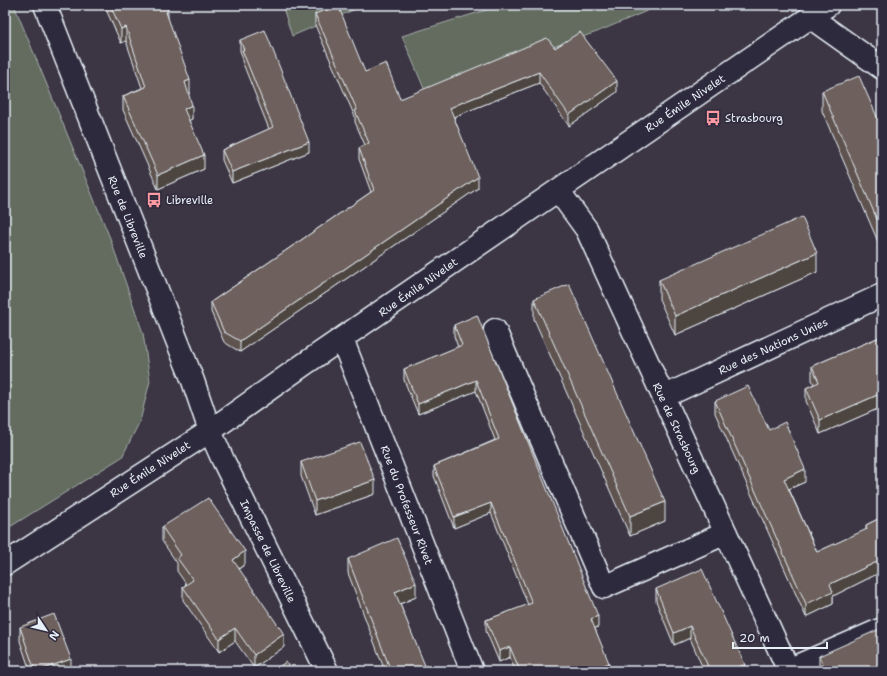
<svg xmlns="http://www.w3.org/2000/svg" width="887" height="676" font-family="'Shantell Sans',sans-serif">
<rect width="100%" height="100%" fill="#3c3543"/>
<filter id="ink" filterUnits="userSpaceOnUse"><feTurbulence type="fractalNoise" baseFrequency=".025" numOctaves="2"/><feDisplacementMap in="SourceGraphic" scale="8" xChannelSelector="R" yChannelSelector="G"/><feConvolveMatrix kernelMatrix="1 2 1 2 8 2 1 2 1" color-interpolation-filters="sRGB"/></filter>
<g filter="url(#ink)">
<path fill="#636c5f" stroke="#a6aeac" d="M5,5H14L110,238L143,333L150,381L140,421L122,457L5,530Z
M282,5H365L292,36Z
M502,5H661L597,32L547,49L428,98L402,36Z"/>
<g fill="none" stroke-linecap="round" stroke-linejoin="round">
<defs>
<path id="minor" d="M45,5L193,381L210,431L223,460L327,671
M810,17L882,68
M558,190L587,230L789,671
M495,330L604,587L726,533
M342,339L472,671
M663,397L882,295
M5,564L210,431L303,365L828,5
M788,670L882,629"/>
</defs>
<use href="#minor" stroke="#e8f1f8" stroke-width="25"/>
<use href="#minor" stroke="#2f2a3d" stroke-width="22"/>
</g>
<path fill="#5f534f" stroke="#e8f1f8" d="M104,5H166L168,20L190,93L188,94L192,119L189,120L204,169L158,189L123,110V96L142,88L126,41L121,43Z
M315,14L365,72L400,99L555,48L617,92L569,126L539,83L463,113L454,117L478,188L240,352L224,342L211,312V302L371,192L359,159V148L365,145L355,122V117L315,25Z
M240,40L309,152L232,183L222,160V150L269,129L242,61V56L240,51Z
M822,91L882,128V251L822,111Z
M817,272L675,335L659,299V280Z
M534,299L665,521L630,536L534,319Z
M454,325L598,627L595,628L609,671H515L510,657L499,662L486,631V620L528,605L491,513L454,528L434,476V466L495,440L476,391L418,414L404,380V369L458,347L454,336Z
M882,336V407L820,434L806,401V388L814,384L812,380V366Z
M715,401L769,430L805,482L789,489L817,552L866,530V525L882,517V575L881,572L833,596V604L806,617L715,413Z
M301,462L375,494L315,515L301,476Z
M881,481H882V496L881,494Z
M162,527L245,564L239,569L284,647L254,668L235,641L219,652L183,600V587L186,584L177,571V563L162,541Z
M348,559L416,597L400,604L426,671H385L348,573Z
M656,589L745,671H704L690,638L674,645L656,601Z
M20,627L71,671H30L20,641Z
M819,656L882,671H819Z"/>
<path fill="#4d4440" stroke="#e8f1f8" d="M168,11V25L166,12Z
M126,27V41L121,43V29Z
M539,72V83L463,113L450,119V108L463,102Z
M190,80V93L185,96V82Z
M617,81V92L569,126V115Z
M192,105V119L184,123V109Z
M309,142V152L232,183V172Z
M204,155V169L158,189V175Z
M478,177V188L240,352V341Z
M817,253V272L675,335V316Z
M476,380V391L418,414V404Z
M882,393V407L820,434V420Z
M805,469V482L784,491V479Z
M375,480V494L315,515V501Z
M665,502V521L630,536V516Z
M491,503V513L454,528V517Z
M245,551V564L233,573V560Z
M881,560V572L833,596V604L806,617V604L830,584Z
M416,583V597L395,606V592Z
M598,616V627L591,630V619Z
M690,626V638L674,645V633Z
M235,628V641L219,652V639Z
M284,634V647L254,668V655Z
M510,647V657L499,662V651Z
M71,659V671H37Z
M609,663V671H590Z
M745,665V671H740V666Z
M426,668V671H418Z"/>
<path fill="#6e615c" stroke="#e8f1f8" d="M110,5H166L168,11L166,12L190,80L185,82L192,105L184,109L204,155L158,175L123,96L146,87L126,27L121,29Z
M338,5L365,72L386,63L400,99L547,38L555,48L580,32L617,81L569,115L539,72L463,102L450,108L478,177L240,341L224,332L211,302L374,190L359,148L369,143L355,111L357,110L315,14Z
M265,30L309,142L232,172L222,150L273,127L242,50H244L240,40Z
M859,76L882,128V231L822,91Z
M802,217L817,253L675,316L659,280Z
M569,284L665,502L630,516L534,299Z
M477,315L598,616L591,619L609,663L590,671H520L510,647L499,651L486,620L532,603L491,503L454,517L434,466L499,439L476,380L418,404L404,369L462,345L454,325Z
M882,336V393L820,420L806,388L819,382L812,366Z
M748,386L769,430L785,422L805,469L784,479L817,552L867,529L866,525L882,517V562L881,560L830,584L833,592L806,604L715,401Z
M360,442L375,480L315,501L301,462Z
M208,498L245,551L233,560L284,634L254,655L235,628L219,639L183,587L193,580L177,558L181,555L162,527Z
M397,538L416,583L395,592L426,668L418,671H391L348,559Z
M702,569L745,665L740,666L742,671H710L690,626L674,633L656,589Z
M54,614L71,659L37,671H35L20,627Z
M882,628V671H826L819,656Z
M286,662L292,671H272Z"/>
</g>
<defs>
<symbol id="bus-bare" viewBox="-9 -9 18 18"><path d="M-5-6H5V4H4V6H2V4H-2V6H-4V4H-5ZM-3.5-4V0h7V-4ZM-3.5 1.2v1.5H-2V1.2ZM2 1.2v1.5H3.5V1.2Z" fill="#ff9aa2" stroke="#2f2a3d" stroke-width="2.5" paint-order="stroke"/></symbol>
</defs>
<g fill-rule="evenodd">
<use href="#bus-bare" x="702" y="107" width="22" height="22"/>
<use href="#bus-bare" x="143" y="189" width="22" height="22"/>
</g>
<g text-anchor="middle" stroke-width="3" stroke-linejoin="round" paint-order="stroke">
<g font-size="11" fill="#e8f1f8" stroke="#2f2a3d">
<text transform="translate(685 103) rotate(-34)" y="4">Rue Émile Nivelet</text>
<text transform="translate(128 217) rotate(68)" y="4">Rue de Libreville</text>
<text transform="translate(418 287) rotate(-35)" y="4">Rue Émile Nivelet</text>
<text transform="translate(773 346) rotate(-25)" y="4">Rue des Nations Unies</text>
<text transform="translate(677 428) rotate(65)" y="4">Rue de Strasbourg</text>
<text transform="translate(150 469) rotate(-33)" y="4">Rue Émile Nivelet</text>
<text transform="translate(407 505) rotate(69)" y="4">Rue du Professeur Rivet</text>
<text transform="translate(268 551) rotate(64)" y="4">Impasse de Libreville</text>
</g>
<g font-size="11" fill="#e8f1f8" stroke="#2f2a3d" text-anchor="start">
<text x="725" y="122">Strasbourg</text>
<text x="166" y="204">Libreville</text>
</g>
</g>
<rect width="887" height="676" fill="none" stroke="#2f2a3d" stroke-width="20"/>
<rect x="10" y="10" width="867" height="656" fill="none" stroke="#e8f1f8" stroke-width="1.5" filter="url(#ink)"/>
<g transform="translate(46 630) rotate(125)" stroke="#2f2a3d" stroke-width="3" paint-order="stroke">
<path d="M0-3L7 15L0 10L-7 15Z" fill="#e8f1f8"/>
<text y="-6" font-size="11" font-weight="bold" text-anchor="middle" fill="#e8f1f8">N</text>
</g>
<path d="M733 642v6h94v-6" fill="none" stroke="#e8f1f8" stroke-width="2"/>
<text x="739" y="642" font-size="12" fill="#e8f1f8" stroke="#2f2a3d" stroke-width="3" paint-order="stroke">20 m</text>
</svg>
